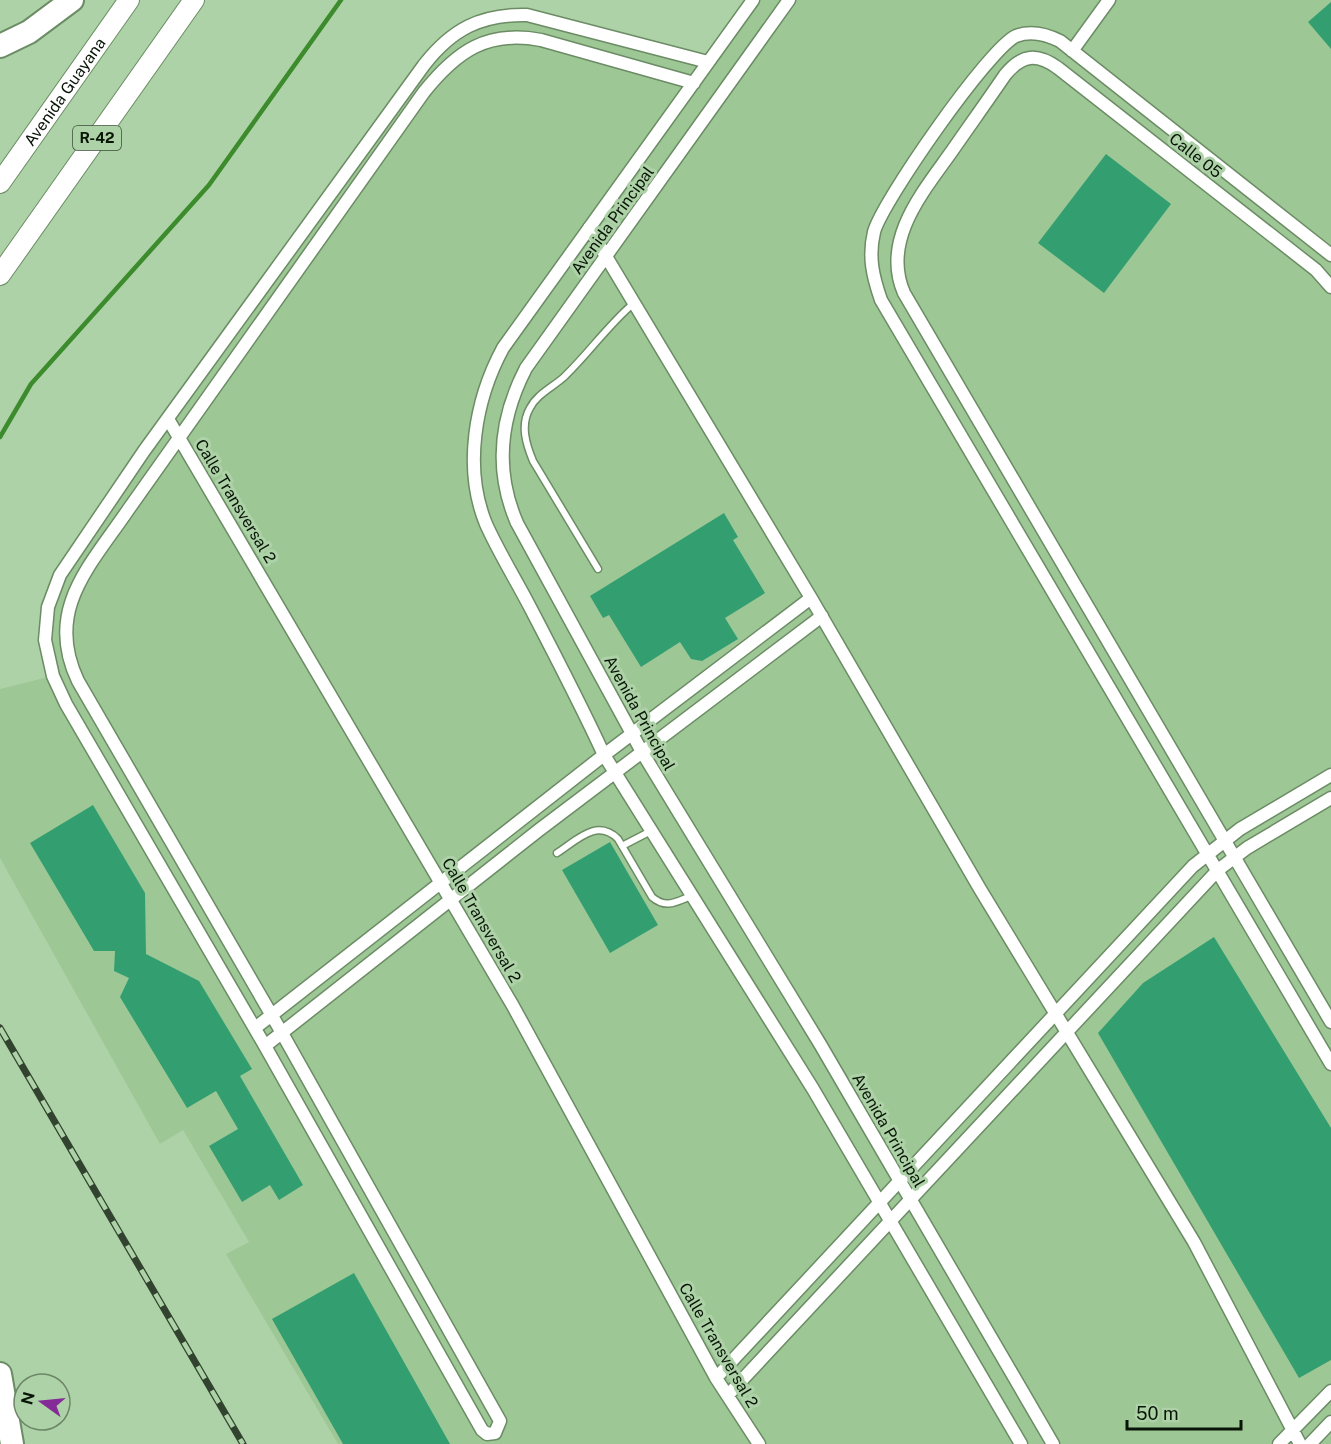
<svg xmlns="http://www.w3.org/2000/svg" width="1331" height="1444" font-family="'Public Sans',sans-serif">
<rect width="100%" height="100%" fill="#aed2a7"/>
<path fill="#9ec796" d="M753,0H1331V1444H338L226,1254L249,1242L183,1130L160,1144L0,858V689L52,676L47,651L55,584L443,42L506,16L708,62Z"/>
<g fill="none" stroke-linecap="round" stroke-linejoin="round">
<path stroke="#3c8b2d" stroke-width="4.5" d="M0,437L31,384L209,185L341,0"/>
</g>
<path fill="#339f70" d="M1331,2V49L1308,22Z
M1106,154L1171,204L1104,293L1038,243Z
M724,513L738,537L733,540L765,593L725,618L738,639L702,661L691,659L680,642L641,667L609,615L603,618L590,596Z
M93,805L145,893L146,954L199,981L252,1069L240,1076L303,1185L279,1200L270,1185L242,1202L209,1146L238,1129L216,1091L187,1108L120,997L129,978L114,971L115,951H94L30,843Z
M610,842L658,925L610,953L562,870Z
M1214,937L1331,1128V1360L1299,1378L1098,1033L1143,983Z
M354,1273L450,1444H343L272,1319Z"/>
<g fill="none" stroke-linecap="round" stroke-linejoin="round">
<defs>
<path id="service" d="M598,569L533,461C526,444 520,425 530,408C537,394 553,387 564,377C589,353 608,325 634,303
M622,846L651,831
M557,853C577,840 597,818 618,839L652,897C666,909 676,902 691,896"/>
<path id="minor" d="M753,0L503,348C475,400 463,468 486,524C499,553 516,580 531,609C556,657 581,705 604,755L813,1089L1021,1444
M789,0L526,368C500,418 494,470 517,523L642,752L820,1044L1053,1444
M1072,51L1109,0
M694,83L541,40C487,30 457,51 424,92L128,510C90,566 44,610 78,681L282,1033L500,1421L495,1433L487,1434L482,1430L265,1046L66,704L53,676L45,640L48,607L60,575L144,451L424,65C452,29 481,14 527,15L708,62
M589,228L811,598L980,889L1194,1242L1300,1444
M1331,255L1060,41C1046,34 1031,30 1016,36C989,48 882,202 874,232C868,257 873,277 881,300L1331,1064
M1331,287L1316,270L1058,68C1037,53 1022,54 1005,75C988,100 970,125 952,151C923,192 881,240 904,293L1331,1022
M168,419L513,1006L716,1378L759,1444
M255,1028L604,755L811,598
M265,1046L539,830L822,616
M716,1378L1193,866L1240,829L1331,775
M728,1395L1218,870L1247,848L1331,798
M1279,1444L1331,1391
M1310,1444L1331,1422"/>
<g id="primary">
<path id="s1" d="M0,183L129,0"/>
<path d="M0,275L194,0"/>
</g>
<path id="motorway" d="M0,46L29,32L72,0
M0,1374L12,1444"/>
</defs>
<use href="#service" stroke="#6b8c64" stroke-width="9"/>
<use href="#minor" stroke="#6b8c64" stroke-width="15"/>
<use href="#primary" stroke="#6b8c64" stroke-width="22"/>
<use href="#motorway" stroke="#6b8c64" stroke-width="26"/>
<use href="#service" stroke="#fff" stroke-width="6"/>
<use href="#minor" stroke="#fff" stroke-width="12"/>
<use href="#primary" stroke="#fff" stroke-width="20"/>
<use href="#motorway" stroke="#fff" stroke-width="22"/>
<defs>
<path id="rail" d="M0,1028L243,1444"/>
</defs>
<use href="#rail" stroke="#32442f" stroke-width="7"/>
<use href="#rail" stroke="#aed2a7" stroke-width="4.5" stroke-dasharray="14" stroke-linecap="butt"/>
</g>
<g text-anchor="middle" stroke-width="6" stroke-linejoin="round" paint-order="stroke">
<rect fill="#aed2a7" stroke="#3a4d36" stroke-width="1.5" x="73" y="126" width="48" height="24" rx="4.5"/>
<g font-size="15" font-weight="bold" fill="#081406">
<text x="97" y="143">R-42</text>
</g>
<g font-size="16" fill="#081406" stroke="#aed2a7">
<text dy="6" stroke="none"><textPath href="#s1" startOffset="112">Avenida Guayana</textPath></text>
<text transform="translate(1196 155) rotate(38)" y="6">Calle 05</text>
<text transform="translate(612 220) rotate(-54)" y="6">Avenida Principal</text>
<text transform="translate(236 501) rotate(59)" y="6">Calle Transversal 2</text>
<text transform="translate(640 713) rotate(61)" y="6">Avenida Principal</text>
<text transform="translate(482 920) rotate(60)" y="6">Calle Transversal 2</text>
<text transform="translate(889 1130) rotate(60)" y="6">Avenida Principal</text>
<text transform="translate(719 1345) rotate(60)" y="6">Calle Transversal 2</text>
</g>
</g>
<g transform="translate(42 1402) rotate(285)"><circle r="28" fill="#aed2a7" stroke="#6c8667" stroke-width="1.5"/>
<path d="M0-4.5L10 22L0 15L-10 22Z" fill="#852b97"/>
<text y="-9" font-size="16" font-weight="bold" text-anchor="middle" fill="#081406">N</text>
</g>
<path d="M1127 1420v9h114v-9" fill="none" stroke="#081406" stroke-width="3"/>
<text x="1136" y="1420" font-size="18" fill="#081406" stroke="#aed2a7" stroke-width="4.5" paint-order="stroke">50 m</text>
</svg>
